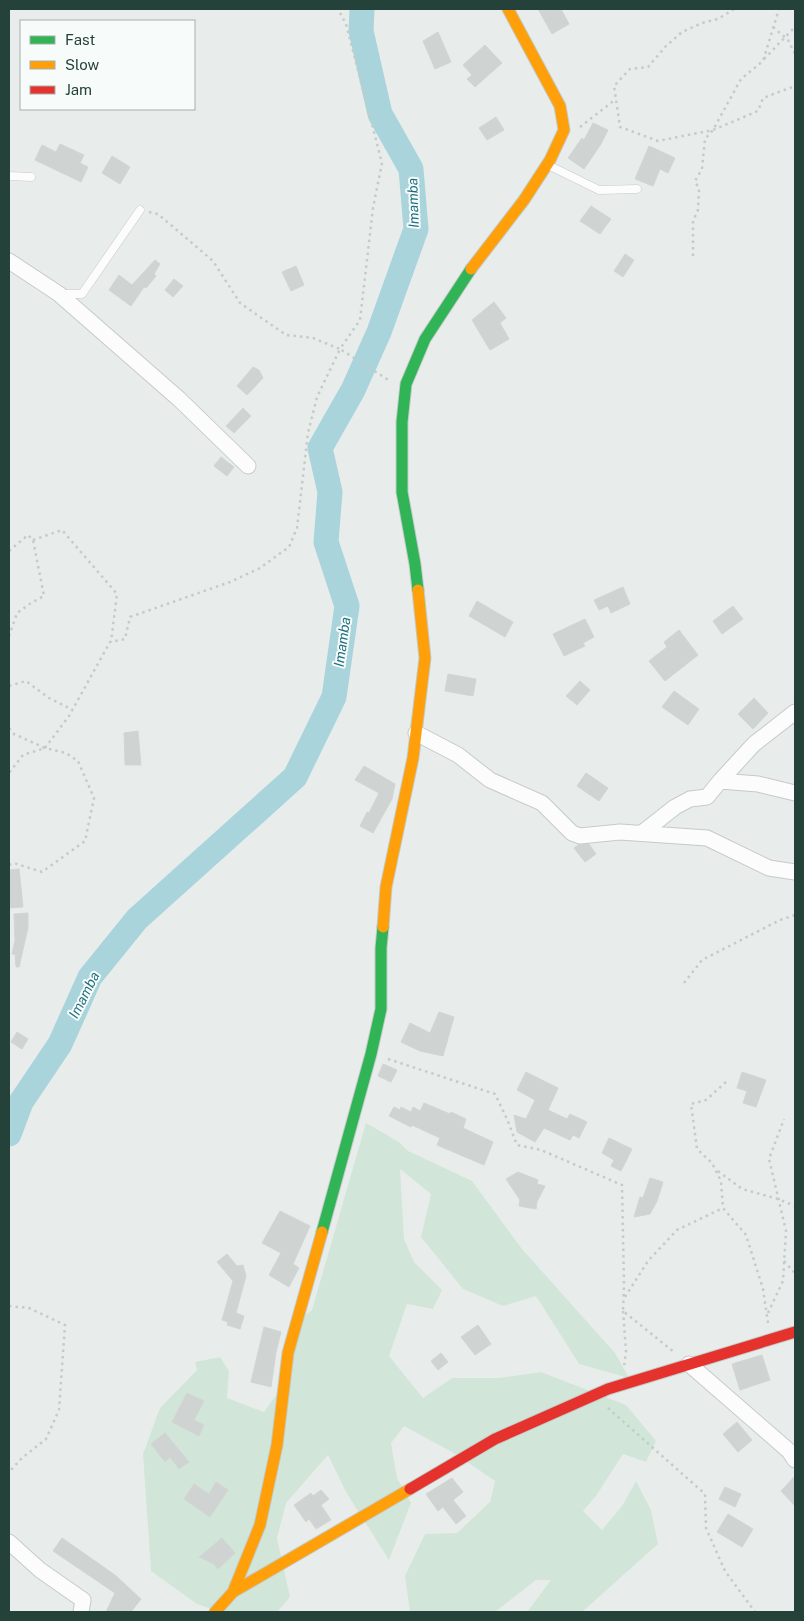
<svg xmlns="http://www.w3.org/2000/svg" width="804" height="1621" font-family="'Public Sans',sans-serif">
<rect width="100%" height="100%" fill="#e8edeb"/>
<path fill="#d1e6d8" d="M366,1123L399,1142L408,1151L472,1181L522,1249L615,1353L629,1378L579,1364L536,1296L503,1306L463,1289L421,1237L431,1194L400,1169L404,1239L414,1262L442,1290L433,1309L407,1304L389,1356L423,1398L452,1378H499L541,1372L626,1405L656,1441L646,1462L623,1454L596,1496L583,1511L602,1530L622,1506L636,1481L651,1510L658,1544L582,1612H527L551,1580H536L495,1612H410L405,1576L425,1534L457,1533L490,1502L495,1481L452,1452L404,1426L391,1443L397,1478L411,1503L389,1560L346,1492L328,1455L286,1503L277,1538L290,1597L277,1612H220L197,1604L151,1571L143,1454L160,1408L197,1370L195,1362L220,1357L229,1371L227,1398L264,1412L276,1395L295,1323L312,1310Z"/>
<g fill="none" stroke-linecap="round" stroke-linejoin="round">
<path stroke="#a9d4db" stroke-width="25" d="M9,1134L21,1102L60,1044L90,977L137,919L295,777L334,697L347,606L326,542L330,492L320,448L353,390L379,332L416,229L411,169L380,114L361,31L362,9"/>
</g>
<path fill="#cfd4d2" stroke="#d1d6d4" d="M538,9H561L569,24L552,34Z
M438,32L451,62L435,69L423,41Z
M485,45L502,63L475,87L467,79L472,75L463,65Z
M496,117L504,130L487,140L479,128Z
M593,123L608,130L601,144L584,169L568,158L582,138L584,140Z
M60,144L84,155L80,163L88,167L81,182L35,160L42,145L56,152Z
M649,146L675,158L668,173L660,169L653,186L635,179Z
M112,156L130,167L120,184L102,173Z
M591,206L611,219L600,234L580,221Z
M625,254L634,260L623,277L614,271Z
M155,260L160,264L154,274L156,276L146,288L144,287L131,306L109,290L119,275L132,285Z
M296,266L304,285L291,291L282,272Z
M174,279L183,286L173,297L165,290Z
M494,302L506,318L500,323L509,339L490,350L472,320Z
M253,367L259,370L263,378L247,395L237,386Z
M243,408L251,416L234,433L226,426Z
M221,457L234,467L227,476L214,466Z
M623,587L630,604L611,613L608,606L599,610L594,600Z
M477,601L513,622L505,637L469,616Z
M733,606L743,619L722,634L713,621Z
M585,619L594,637L583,643L585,646L564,656L553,634Z
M679,630L698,655L665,681L649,661L667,647L664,642Z
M448,674L476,679L473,696L445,691Z
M580,681L590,690L577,705L566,696Z
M674,691L699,709L688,725L662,707Z
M754,698L768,713L753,729L738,714Z
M138,731L141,765H125L124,733Z
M364,766L395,784L392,799L373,833L360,826L367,812L369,813L379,793L355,780Z
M586,773L608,788L599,801L577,786Z
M589,844L596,854L585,862L574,848L578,845Z
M19,869L23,907L9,908V870Z
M28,913V928L19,967H16L15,954H12L15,940L14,914Z
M439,1012L454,1017L443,1056L420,1051L401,1042L410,1023L430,1033Z
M17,1032L28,1039L22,1049L11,1042Z
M383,1064L397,1070L391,1082L378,1076Z
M526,1072L558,1088L548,1110L567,1119L570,1114L587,1122L579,1138L573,1135L570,1140L544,1128L535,1142L517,1132L514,1115L526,1119L535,1100L517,1090Z
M742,1072L766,1080L756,1107L743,1103L747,1091L737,1088Z
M424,1103L450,1114L451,1112L466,1119L463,1128L493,1142L484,1165L437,1145L440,1138L412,1125L411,1127L389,1116L394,1107L400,1110L401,1107L411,1112L413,1107L420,1111Z
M609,1138L632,1149L621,1171L611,1166L614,1160L602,1153Z
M518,1172L538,1180L537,1184L545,1186L537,1202L536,1209L519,1206L520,1200L506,1179Z
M650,1178L663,1182L657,1201L650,1214L634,1217L640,1197L643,1198Z
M280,1211L310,1226L293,1264L299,1268L289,1287L269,1275L281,1253L262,1243Z
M227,1254L237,1266L243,1265L246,1276L236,1313L244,1316L240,1329L227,1325L228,1322L222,1320L233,1281L217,1262Z
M478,1325L491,1344L475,1355L461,1337Z
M264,1327L281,1332L276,1352L271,1387L251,1382Z
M441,1353L448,1362L438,1370L431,1361Z
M762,1355L770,1380L740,1390L732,1364Z
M187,1393L204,1401L194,1420L204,1425L199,1436L172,1422Z
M737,1422L752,1440L738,1452L723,1434Z
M165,1433L189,1462L179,1469L170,1457L165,1462L151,1444Z
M795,1476V1506L781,1491Z
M452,1478L463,1492L453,1500L466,1516L456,1524L443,1507L438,1511L426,1494Z
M216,1482L228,1490L210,1517L184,1499L194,1484L209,1494Z
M725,1487L741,1494L735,1507L719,1499Z
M321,1490L329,1499L321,1505L331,1520L316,1529L309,1519L306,1522L294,1505L311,1493L313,1496Z
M728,1514L753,1529L742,1547L717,1532Z
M62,1538L115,1575L141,1599L131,1612H106L115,1593L53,1551Z
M222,1538L235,1553L218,1569L214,1564L199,1557Z"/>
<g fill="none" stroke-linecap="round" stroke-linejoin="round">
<defs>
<path id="lane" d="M548,165L599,190L637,189
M9,176L31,177
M61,294H82L140,210"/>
<path id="street" d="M9,261L59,294L179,399L248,466
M416,733L458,755L490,780L542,803L572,833L580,836L620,832L707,838L769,868L795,872
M720,781L754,744L795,712
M642,833L675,807L690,799L707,797L720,781L758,784L795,793
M689,1364L789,1451L795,1460
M9,1542L40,1570L83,1600L81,1612"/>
<path id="fast" d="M418,590L415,564L402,492V422L406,384L425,339L471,269
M322,1232L371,1054L381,1009V948L383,927"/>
<path id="slow" d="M471,269L524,200L550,160L564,130L560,106L508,9
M383,927L386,887L413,758L425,658L418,590
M233,1592L410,1489
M215,1612L233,1592L260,1525L277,1445L288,1353L322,1232"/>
<path id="jam" d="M410,1489L495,1439L608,1389L795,1332"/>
</defs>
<use href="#lane" stroke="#c5cac8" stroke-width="9"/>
<use href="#street" stroke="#c5cac8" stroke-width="17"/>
<use href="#fast" stroke="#c3cbc8" stroke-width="13"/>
<use href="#slow" stroke="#c3cbc8" stroke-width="13"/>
<use href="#jam" stroke="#c3cbc8" stroke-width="13"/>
<path stroke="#c3ccca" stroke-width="2.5" stroke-dasharray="2.5 4" stroke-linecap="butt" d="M734,9L718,19L702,23L682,32L666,46L648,67L630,69L614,86L620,127L658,141L713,130L758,111L763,98L795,86
M773,27L788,40L795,54
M764,59L795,27
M580,127L616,99
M149,212L158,214L213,261L240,303L286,335L313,338L340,349L360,320L373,208L382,163L346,24L338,9
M693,256V221L698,210L699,189L695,181L702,169L705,139L713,130L741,79L763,61L779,9
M33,540L62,530L117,594L111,642
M9,551L28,535L33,540L44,596L31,603L17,613L9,636
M9,686L26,681L49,698L73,710
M9,728L14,734L45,748L23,755L9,773
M9,865L14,863L42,872L85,841L94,798L78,761L66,753L45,748L69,716L110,642L125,639L130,617L230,582L260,568L289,547L297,528L308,433L317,397L340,349L390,381
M684,983L702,960L780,920L795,915
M388,1059L495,1094L507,1119L517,1145L541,1150L622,1185L624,1285L623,1311L674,1352
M726,1082L706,1100L691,1104L697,1149L712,1163L721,1181L723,1208L746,1235L763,1289L768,1323
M718,1171L742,1189L778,1199L795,1206
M784,1261L795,1273
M625,1297L648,1261L677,1230L723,1208
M9,1306L29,1308L65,1325L59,1410L46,1439L22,1458L9,1472
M623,1311L626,1351L624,1367
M768,1313L783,1281L786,1231L769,1159L784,1119
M608,1408L705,1494L706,1528L725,1571L755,1612"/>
<use href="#lane" stroke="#fcfcfc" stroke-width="8"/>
<use href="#street" stroke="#fcfcfc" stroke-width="15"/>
<use href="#fast" stroke="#30b455" stroke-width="11"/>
<use href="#slow" stroke="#ff9f0a" stroke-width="11"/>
<use href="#jam" stroke="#e5322d" stroke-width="11"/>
</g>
<g text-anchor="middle" stroke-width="4" stroke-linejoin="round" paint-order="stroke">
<g font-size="14" font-style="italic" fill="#1c6f80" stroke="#f7fbf9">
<text transform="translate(413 203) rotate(-92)" y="5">Imamba</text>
<text transform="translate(342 642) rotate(-82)" y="5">Imamba</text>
<text transform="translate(84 995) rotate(-63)" y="5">Imamba</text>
</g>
</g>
<rect width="804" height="1621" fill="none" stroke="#24423a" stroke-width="20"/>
<rect x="20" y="20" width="175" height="90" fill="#f7fbf9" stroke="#a3b1ad"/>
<rect x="30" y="36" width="25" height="8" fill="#30b455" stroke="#a3b1ad"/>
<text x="65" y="45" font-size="15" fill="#24423a">Fast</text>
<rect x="30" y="61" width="25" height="8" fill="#ff9f0a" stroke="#a3b1ad"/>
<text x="65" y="70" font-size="15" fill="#24423a">Slow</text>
<rect x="30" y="86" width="25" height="8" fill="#e5322d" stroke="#a3b1ad"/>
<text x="65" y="95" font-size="15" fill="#24423a">Jam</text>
</svg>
